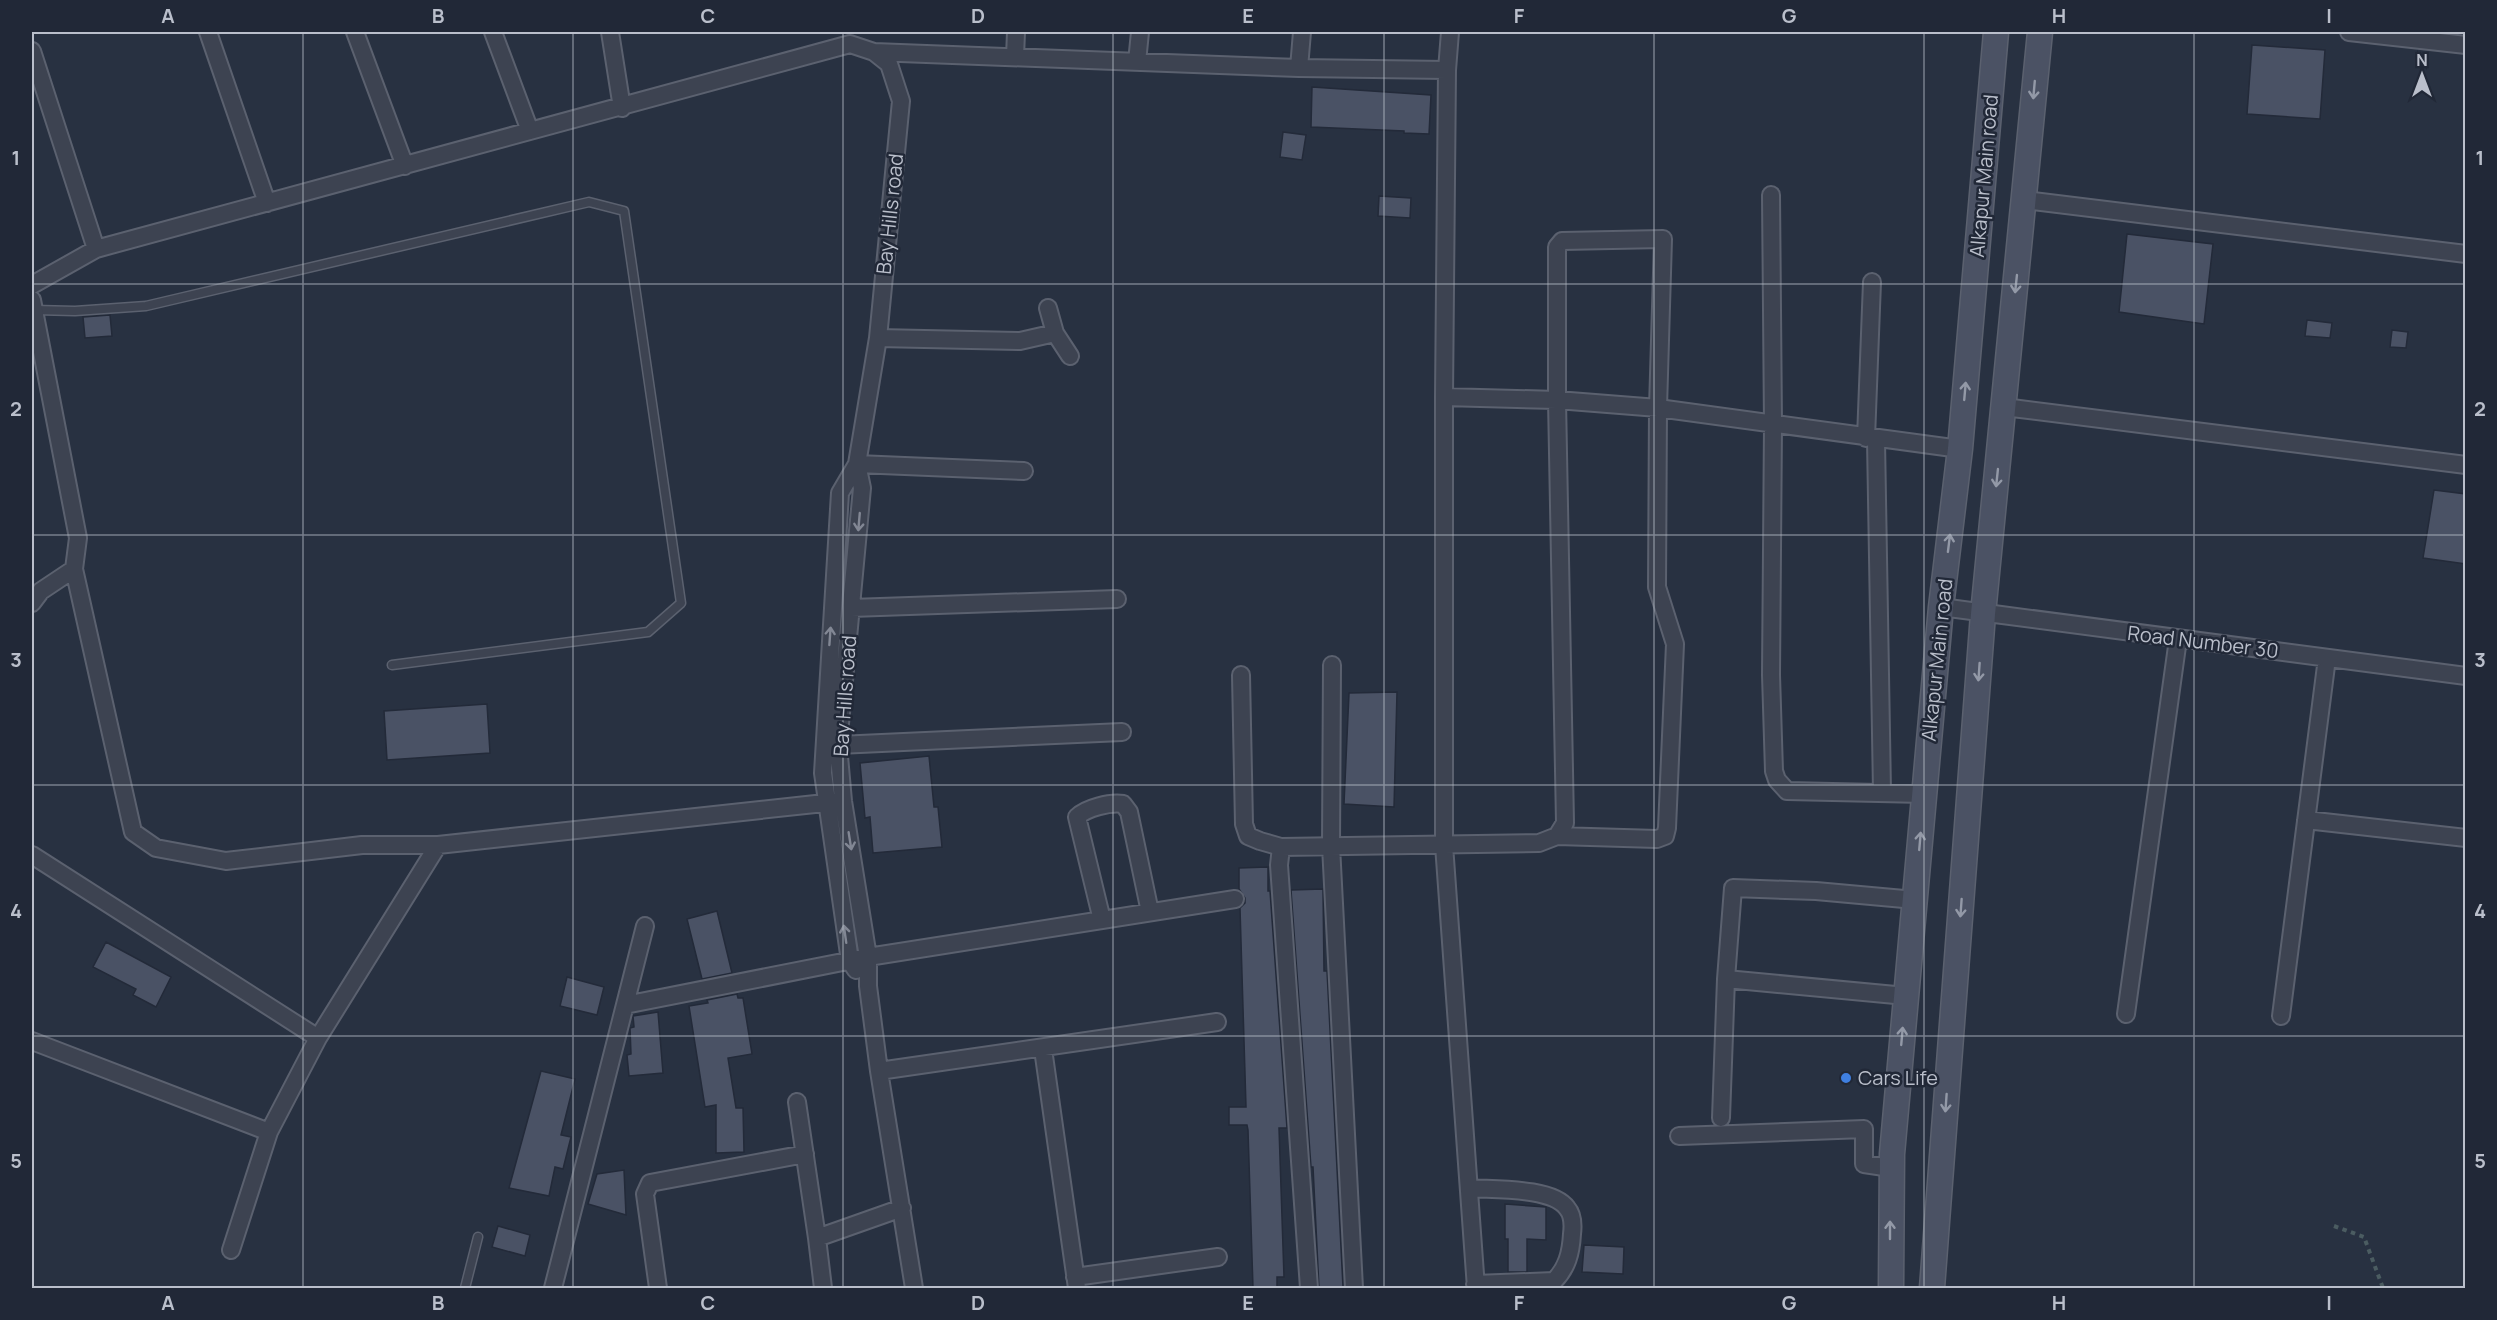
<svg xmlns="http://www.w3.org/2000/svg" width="2497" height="1320" font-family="Manrope,sans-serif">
<rect width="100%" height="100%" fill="#283141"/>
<path fill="#4a5265" stroke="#232a39" stroke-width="1.5" d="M2252,45L2325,50L2320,119L2247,114Z
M1312,87L1431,95L1429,134L1404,133V131L1311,127Z
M1283,132L1306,135L1302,160L1280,157Z
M1379,196L1411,198L1410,218L1378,216Z
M2127,234L2213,244L2204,324L2119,312Z
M110,315L112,336L85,338L83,317Z
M2307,320L2332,323L2330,338L2305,336Z
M2392,330L2408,332L2406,348L2390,347Z
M2434,490L2466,494V564L2423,558Z
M1397,692L1394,807L1344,804L1349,693Z
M487,704L490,753L387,760L384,711Z
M929,756L934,807H938L942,847L873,853L870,817L865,818L860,763Z
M1268,867V891H1270L1287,1128H1279L1284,1277H1277V1288H1253L1248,1130L1247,1125H1229V1107H1246L1240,908L1245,903V898L1239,889V868Z
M1323,889L1324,971H1327L1343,1287L1319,1288L1313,1167H1311L1291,890Z
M717,911L732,973L702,979L687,919Z
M106,942L171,977L156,1007L133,995L136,989L93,967Z
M567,977L604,987L597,1015L560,1006Z
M737,994L738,998H743L752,1054L728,1058L736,1108H743L744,1152L716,1153V1105L705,1107L689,1006L708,1003L707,1000Z
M658,1012L663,1073L629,1076L627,1055L631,1054L630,1028L634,1027L633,1016Z
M541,1071L575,1079L561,1135L571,1137L563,1169L555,1167L549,1196L509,1188Z
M624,1170L626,1215L588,1204L597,1174Z
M1505,1204L1546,1207V1240L1527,1239V1272H1508V1239H1505Z
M498,1226L530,1235L525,1256L492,1247Z
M1584,1245L1624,1247L1623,1274L1582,1272Z"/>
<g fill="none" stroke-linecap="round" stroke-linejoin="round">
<defs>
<path id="lane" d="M34,310L75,311L146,306L589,202L624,211L681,603L648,632L392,665
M465,1288L478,1237"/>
<path id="street" d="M208,32L267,203
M355,32L405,166
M493,32L530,131
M610,32L622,108
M1450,32L1447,70L1444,397V845L1476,1288
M2349,32L2466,45
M32,51L96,249
M874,52L889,64L901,101L878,338L857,464L862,488L838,745L843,801L868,957V986L879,1071L914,1288
M1015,57L1016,32
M1137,62L1140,32
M1299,68L1302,32
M1771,195L1773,425L1771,675L1774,771L1777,780L1787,791L1924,794
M2025,200L2466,254
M32,285L96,249L850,44L874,52L1299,68L1447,70
M32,300L78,538L74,569L41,591L32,603
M1048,308L1055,333L1070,356
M878,338L1020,341L1055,333
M1444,397L1557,400L1658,408L1960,449
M2004,407L2466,465
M1866,438L1872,282
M1876,440L1882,792
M857,464L1024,471
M74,569L133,832L156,848L226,861L362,845H438
M1941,607L2466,676
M851,608L1117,599
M1332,665L1331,846L1354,1288
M1241,675L1244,824L1248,836L1260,841L1281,847L1539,843L1557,836L1565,823L1557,400V247L1562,241L1663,239L1658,408L1657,587L1675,644L1667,828L1665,836L1657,839L1557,836
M838,745L1122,732
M2306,820L2466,838
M1281,847L1279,865L1309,1288
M32,855L318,1038
M1102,920L1077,817C1086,808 1110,802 1123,804L1129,812L1150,912
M856,970L850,961L823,773L840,493L857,464
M1906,996L1726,979L1733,888L1816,891L1915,900
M625,1005L868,957L1235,899
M2126,1014L2178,639
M2281,1016L2327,658
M32,1041L269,1132
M1043,1049L1077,1288
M879,1071L1217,1022
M797,1102L817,1238
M1721,1118L1726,979
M1679,1136L1864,1129V1164L1891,1168
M1469,1188C1493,1190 1552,1187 1567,1208C1573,1215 1573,1226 1572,1234C1571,1253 1567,1268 1554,1281L1475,1284
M231,1250L269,1132L318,1038L438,845L843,801
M1075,1277L1218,1257
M553,1288L645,926
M658,1288L645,1194L650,1183L805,1154
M823,1288L817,1238L902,1208"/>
<path id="secondary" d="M1891,1288L1892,1154L1941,607L1960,449L1996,32
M1932,1288L1983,614L2040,32"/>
</defs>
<use href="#lane" stroke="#5b616f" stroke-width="11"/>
<use href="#street" stroke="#5b616f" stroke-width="20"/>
<use href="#secondary" stroke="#5b616f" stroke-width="27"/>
<path stroke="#4b5c61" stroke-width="4" stroke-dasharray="4.5 4.5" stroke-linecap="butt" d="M2334,1226L2364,1237L2383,1288"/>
<use href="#lane" stroke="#3d4351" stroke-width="8"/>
<use href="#street" stroke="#3d4351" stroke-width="16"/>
<use href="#secondary" stroke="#4b5264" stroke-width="24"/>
</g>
<defs><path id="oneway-shaft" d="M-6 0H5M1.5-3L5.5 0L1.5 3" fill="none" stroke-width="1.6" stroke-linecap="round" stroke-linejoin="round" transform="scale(1.5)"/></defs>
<g stroke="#9399a7">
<use href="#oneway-shaft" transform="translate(2034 90) rotate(95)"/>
<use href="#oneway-shaft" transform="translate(2016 284) rotate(96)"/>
<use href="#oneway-shaft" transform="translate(1965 391) rotate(-85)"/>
<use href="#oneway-shaft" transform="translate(1997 478) rotate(96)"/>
<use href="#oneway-shaft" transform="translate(1949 543) rotate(-83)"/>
<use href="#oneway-shaft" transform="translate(1979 672) rotate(94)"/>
<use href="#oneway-shaft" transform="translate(1920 841) rotate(-85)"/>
<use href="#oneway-shaft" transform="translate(1961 908) rotate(94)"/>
<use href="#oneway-shaft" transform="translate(1902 1036) rotate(-85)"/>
<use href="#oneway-shaft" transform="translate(1946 1103) rotate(94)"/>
<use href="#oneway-shaft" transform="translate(1890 1230) rotate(-90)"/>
</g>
<g stroke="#828794">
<use href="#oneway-shaft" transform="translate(859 522) rotate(95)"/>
<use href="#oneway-shaft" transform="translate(830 636) rotate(-86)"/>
<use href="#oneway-shaft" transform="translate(850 841) rotate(81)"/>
<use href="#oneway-shaft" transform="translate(845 934) rotate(-98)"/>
</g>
<path fill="none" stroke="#babfcb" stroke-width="1.5" stroke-opacity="0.55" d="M303,32V1288M573,32V1288M843,32V1288M1113,32V1288M1384,32V1288M1654,32V1288M1924,32V1288M2194,32V1288M32,284H2466M32,535H2466M32,785H2466M32,1036H2466"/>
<circle fill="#3f7fe0" stroke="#212837" stroke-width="2" cx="1846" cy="1078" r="6"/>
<g text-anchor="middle" stroke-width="5" stroke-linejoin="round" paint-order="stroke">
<g font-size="20" fill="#babfcb" stroke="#212837">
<text transform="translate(1984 176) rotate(-85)" y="7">Alkapur Main road</text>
<text transform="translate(890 214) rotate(-84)" y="7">Bay Hills road</text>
<text transform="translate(2203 642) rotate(7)" y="7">Road Number 30</text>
<text transform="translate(1937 660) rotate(-84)" y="7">Alkapur Main road</text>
<text transform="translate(845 696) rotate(-86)" y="7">Bay Hills road</text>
</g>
<g font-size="20" fill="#babfcb" stroke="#212837" text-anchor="start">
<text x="1858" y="1085">Cars Life</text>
</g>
</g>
<rect width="2497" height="1320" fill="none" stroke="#212837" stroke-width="66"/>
<g transform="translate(2422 75)" stroke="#212837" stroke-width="4.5" paint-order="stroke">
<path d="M0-4.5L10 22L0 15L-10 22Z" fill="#babfcb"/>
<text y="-9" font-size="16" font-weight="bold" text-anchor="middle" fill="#babfcb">N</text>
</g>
<rect x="33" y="33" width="2431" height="1254" fill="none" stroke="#babfcb" stroke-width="2"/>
<g font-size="20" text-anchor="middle" font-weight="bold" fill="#babfcb">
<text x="168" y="23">A</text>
<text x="438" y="23">B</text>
<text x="708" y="23">C</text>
<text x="978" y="23">D</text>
<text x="1248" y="23">E</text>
<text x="1519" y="23">F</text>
<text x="1789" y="23">G</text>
<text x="2059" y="23">H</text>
<text x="2329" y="23">I</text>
<text x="16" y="165">1</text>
<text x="2480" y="165">1</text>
<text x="16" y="416">2</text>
<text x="2480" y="416">2</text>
<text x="16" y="667">3</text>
<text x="2480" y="667">3</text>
<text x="16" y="918">4</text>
<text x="2480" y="918">4</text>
<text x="16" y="1168">5</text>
<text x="2480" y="1168">5</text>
<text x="168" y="1310">A</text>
<text x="438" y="1310">B</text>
<text x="708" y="1310">C</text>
<text x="978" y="1310">D</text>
<text x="1248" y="1310">E</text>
<text x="1519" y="1310">F</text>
<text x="1789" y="1310">G</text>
<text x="2059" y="1310">H</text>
<text x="2329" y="1310">I</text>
</g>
</svg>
